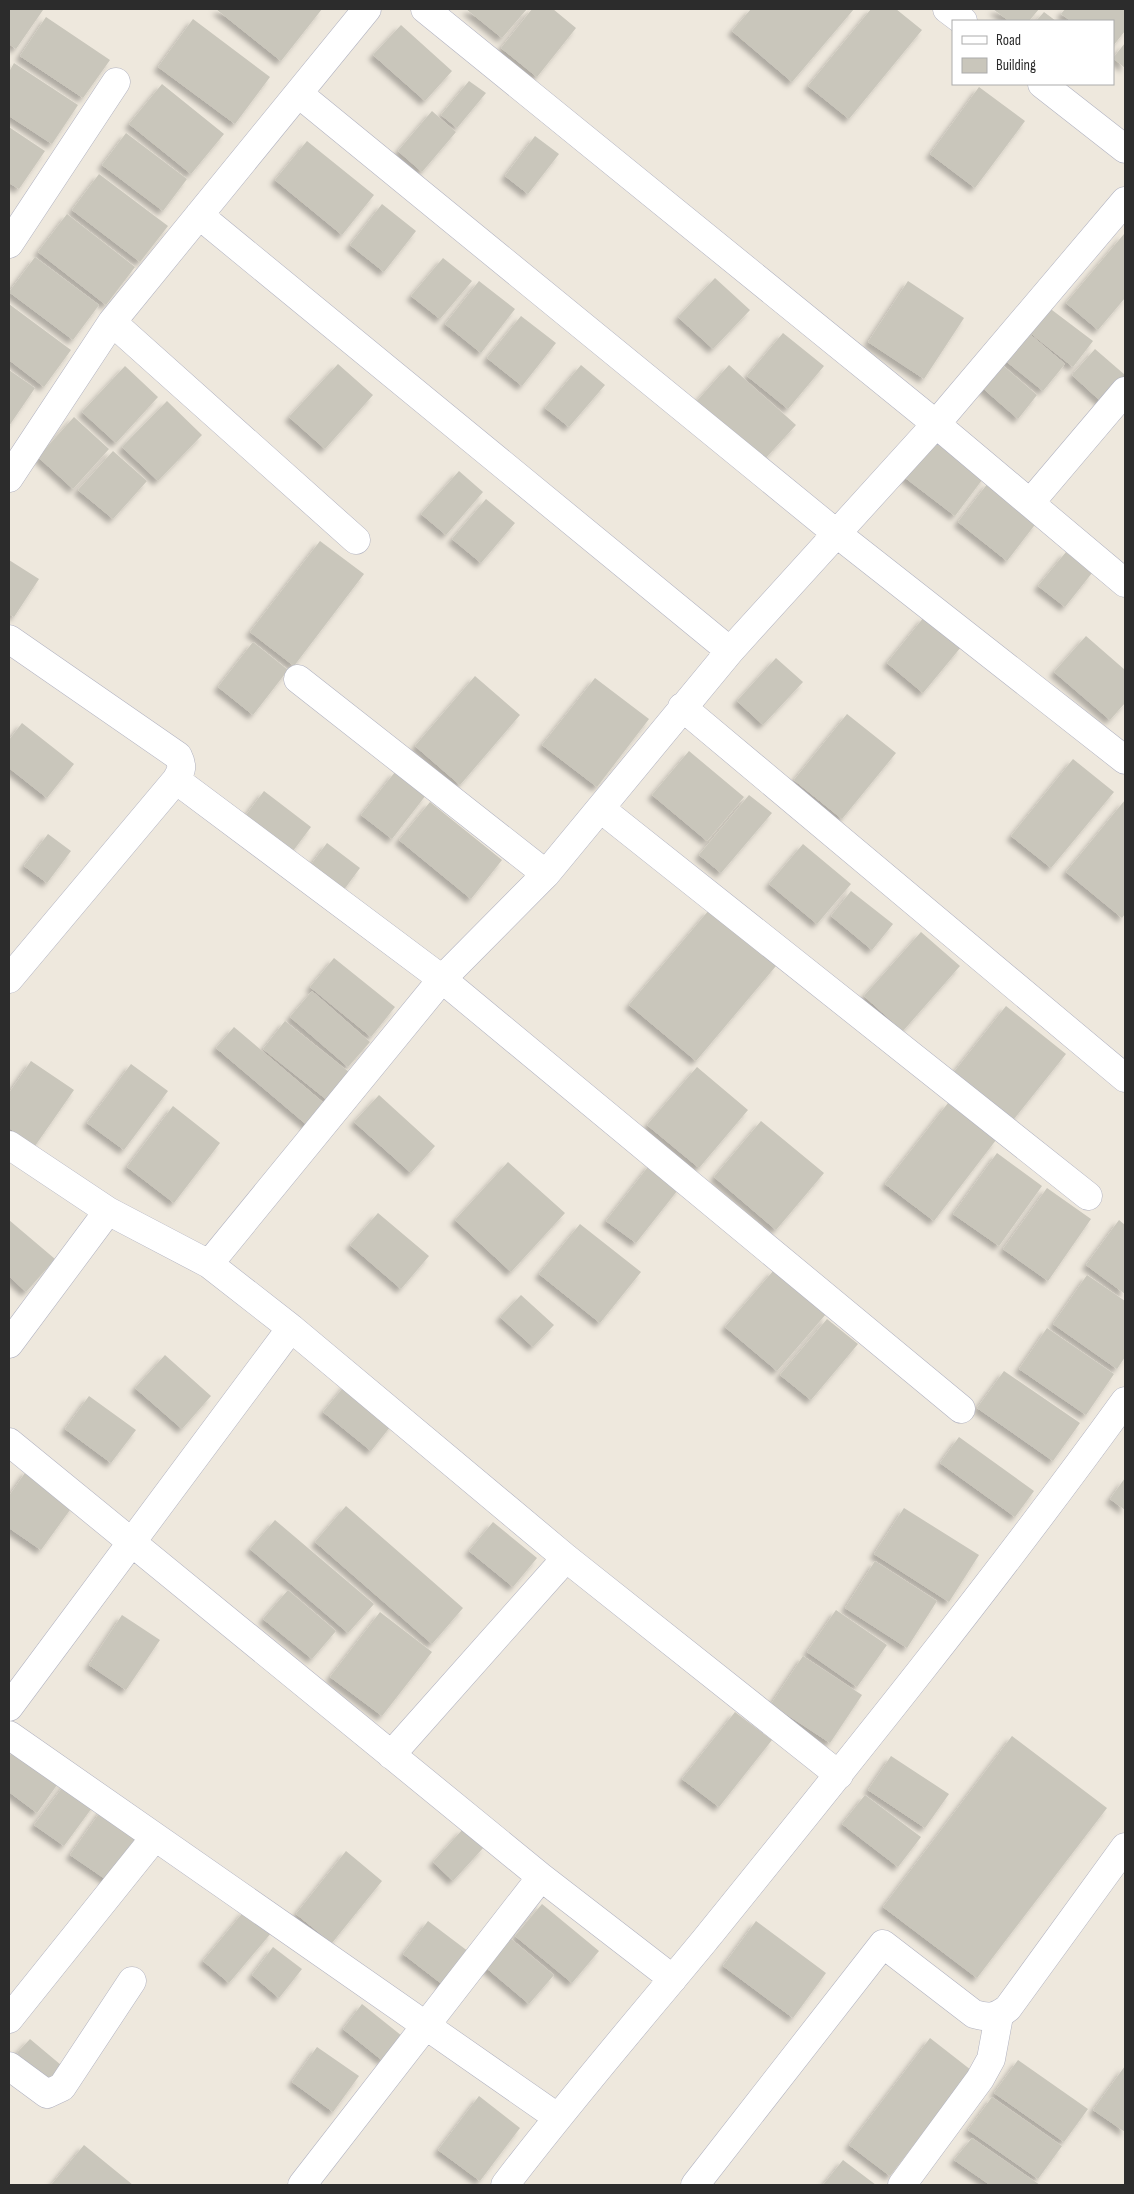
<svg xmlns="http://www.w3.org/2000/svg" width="1134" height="2194" font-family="'Sofia Sans Condensed',sans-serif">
<defs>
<filter id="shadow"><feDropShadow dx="-4.5" dy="4.5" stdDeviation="2.5" flood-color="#0004"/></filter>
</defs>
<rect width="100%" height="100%" fill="#eee8dd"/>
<path fill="#c9c6bb" filter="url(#shadow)" d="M9,9L43,10L16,49L9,44Z
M216,9H322L281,61Z
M466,9H527L502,38Z
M532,9H553L576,28L537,77L501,48Z
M751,9H854L792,82L732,31Z
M871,9H896L922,30L849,119L808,86Z
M993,9H1039L1029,21H1009Z
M1065,9H1125V31L1113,46V21H1071L1061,14Z
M1044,12L1056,21H1036Z
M46,17L110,60L83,98L20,56Z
M193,19L270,77L235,124L158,67Z
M401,25L452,71L425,101L373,55Z
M1125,43V68L1113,58Z
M14,63L78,105L52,144L9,116V72Z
M469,81L486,93L457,128L441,115Z
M162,84L224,134L191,174L129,124Z
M979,87L1025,121L975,188L930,154Z
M432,111L456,132L422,172L398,151Z
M9,127L45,151L19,189L9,183Z
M126,133L187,179L163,211L102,165Z
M535,136L559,154L528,194L505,176Z
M307,141L374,195L342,235L275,180Z
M99,174L168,226L140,262L72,210Z
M382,204L416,231L384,272L350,245Z
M67,214L135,267L106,305L38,252Z
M1124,234L1125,298L1098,330L1066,303Z
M35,257L99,305L73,340L9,292Z
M443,258L472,281L440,319L411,296Z
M715,278L750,310L713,349L678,317Z
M479,281L515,309L481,353L445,324Z
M908,281L964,318L924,379L868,342Z
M9,304L71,350L44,387L9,360Z
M1048,307L1093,341L1073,367L1029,332Z
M521,316L556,343L522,386L487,358Z
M1025,330L1065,364L1043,391L1002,358Z
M783,333L824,366L788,409L747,376Z
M1095,349L1125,375V386L1107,407L1072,375Z
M999,362L1037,395L1018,419L979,385Z
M338,364L373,395L325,449L289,417Z
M581,365L605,385L569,427L545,408Z
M729,365L796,425L763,461L696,402Z
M125,366L158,397L116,443L82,412Z
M9,370L35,388L9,426Z
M167,401L202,435L158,481L122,447Z
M74,417L109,449L73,489L38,457Z
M934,438L985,476L955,516L904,477Z
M113,451L147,481L113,519L78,490Z
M459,471L483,492L446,535L421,514Z
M988,483L1037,522L1007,561L958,522Z
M486,499L515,523L481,563L452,539Z
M320,541L364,574L294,666L250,632Z
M1066,552L1092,573L1065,607L1038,586Z
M9,560L39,579L14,617L9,614Z
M924,617L961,647L923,693L887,663Z
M1086,636L1125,670V703L1110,720L1054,672Z
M253,642L288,670L253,715L218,687Z
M776,658L803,682L763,725L737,701Z
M475,676L520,715L460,785L415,746Z
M595,678L649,719L597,787L542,745Z
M847,714L896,753L842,819L794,780Z
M22,723L74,764L47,798L9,768V740Z
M689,751L744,797L707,841L652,795Z
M1073,759L1114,792L1051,868L1011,836Z
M395,772L426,795L392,839L361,815Z
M264,791L311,827L290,855L243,819Z
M749,795L772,813L721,873L699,855Z
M1125,800V914L1122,918L1066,872Z
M430,802L502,860L471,899L399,840Z
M48,834L71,851L47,883L24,866Z
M327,843L360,868L343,891L310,866Z
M803,844L851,884L817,924L769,884Z
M851,891L893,924L872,950L831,916Z
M709,910L776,966L696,1061L629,1005Z
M921,932L960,966L903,1031L864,996Z
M334,958L395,1007L371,1037L310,987Z
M312,991L370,1042L348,1067L290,1017Z
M1006,1006L1066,1054L1014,1119L954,1072Z
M285,1021L354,1076L332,1104L263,1049Z
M234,1027L332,1110L314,1131L216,1048Z
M31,1061L74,1090L35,1146L9,1128V1093Z
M131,1064L168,1091L124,1150L87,1123Z
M697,1067L748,1110L699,1168L647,1125Z
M379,1095L435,1146L411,1173L354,1122Z
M948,1103L996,1140L934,1221L885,1184Z
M173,1106L220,1143L174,1203L127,1167Z
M761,1121L824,1173L776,1230L714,1177Z
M997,1153L1042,1186L999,1246L953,1214Z
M508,1162L565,1213L511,1272L455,1220Z
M651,1163L681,1186L636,1243L606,1221Z
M1047,1188L1091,1219L1048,1281L1003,1249Z
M378,1213L429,1256L401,1289L350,1245Z
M9,1220L55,1259L26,1292L9,1276Z
M1119,1220L1125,1225V1294L1086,1265Z
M580,1224L641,1272L600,1323L539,1274Z
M774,1270L826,1314L777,1371L725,1327Z
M1087,1275L1125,1301V1357L1117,1369L1053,1324Z
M521,1295L554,1325L533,1347L500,1317Z
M827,1319L858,1344L811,1400L780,1375Z
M1047,1328L1114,1374L1086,1415L1019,1369Z
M165,1355L211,1396L182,1429L135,1388Z
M1004,1371L1080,1423L1053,1461L977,1408Z
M347,1383L394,1422L371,1451L323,1412Z
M89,1396L136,1430L111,1463L65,1429Z
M959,1437L1034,1491L1015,1517L940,1463Z
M27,1470L75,1503L41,1550L9,1528V1496Z
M1125,1478V1510L1110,1499Z
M346,1506L463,1608L432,1644L315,1542Z
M904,1508L979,1555L949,1602L874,1554Z
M275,1520L374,1604L348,1633L250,1549Z
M493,1522L537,1558L513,1587L469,1551Z
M875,1561L937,1601L907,1648L845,1608Z
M288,1590L336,1631L312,1659L263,1619Z
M836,1610L887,1645L857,1687L807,1652Z
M380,1612L432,1652L382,1716L330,1677Z
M122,1615L160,1640L126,1690L89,1665Z
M803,1656L862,1695L830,1743L771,1704Z
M735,1712L772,1740L719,1807L682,1779Z
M1012,1736L1107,1808L977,1978L883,1907Z
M17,1746L62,1778L37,1813L9,1792V1757Z
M891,1756L949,1794L925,1828L868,1790Z
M68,1780L97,1801L64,1846L34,1825Z
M865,1795L921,1837L898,1867L842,1824Z
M103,1808L144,1836L111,1883L70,1855Z
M463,1829L484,1847L453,1881L433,1862Z
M346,1851L382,1881L332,1943L296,1914Z
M542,1904L599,1951L572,1983L515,1936Z
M245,1910L272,1932L229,1983L203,1961Z
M428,1921L473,1955L447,1988L403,1954Z
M756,1921L826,1973L793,2018L723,1966Z
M509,1937L554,1975L529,2004L484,1966Z
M273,1947L302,1969L279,1998L252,1975Z
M362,2004L402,2036L383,2061L343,2029Z
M930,2038L971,2070L890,2176L849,2145Z
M30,2039L61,2065L49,2080L17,2053Z
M317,2047L359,2076L333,2112L292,2082Z
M1018,2060L1088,2109L1064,2142L994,2093Z
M1125,2066V2132L1093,2110Z
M479,2096L520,2128L480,2181L438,2150Z
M992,2097L1062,2146L1038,2179L968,2130Z
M972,2138L1040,2185H990L954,2160Z
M84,2145L133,2185H51Z
M843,2160L876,2185H823Z"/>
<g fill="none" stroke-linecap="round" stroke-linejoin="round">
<defs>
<path id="minor" d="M425,9L936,424L1125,583
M947,9L963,21
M1042,84L1125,149
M299,94L836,533L1125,760
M199,215L730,651
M9,244L116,82
M112,322L356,540
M9,478L112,322L367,9
M1030,503L1125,391
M9,639L178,756C183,766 182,770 176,780L9,979
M298,679L546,874
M682,707L1125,1078
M176,780L442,979L961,1409
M601,809L1088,1196
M9,1145L108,1211L209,1264L291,1328L566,1558L839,1775
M209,1264L442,979L546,874L730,651L936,424L1125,201
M9,1344L108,1211
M9,1442L541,1877L673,1979
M9,1707L291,1328
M9,1735L557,2117
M391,1755L566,1558
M9,2019L155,1837
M9,2066L47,2094L62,2087L132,1981
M302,2185L541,1877
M505,2185C569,2101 638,2021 705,1940C848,1763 992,1585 1125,1401
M695,2185L883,1944L974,2014C988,2018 996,2018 1008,2008L1125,1847
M902,2185L980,2079L991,2059L999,2016"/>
</defs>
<use href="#minor" stroke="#b1b2c0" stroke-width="29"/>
<use href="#minor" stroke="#fff" stroke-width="28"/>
</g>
<rect width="1134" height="2194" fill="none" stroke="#2c2c2c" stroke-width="20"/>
<rect x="952" y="20" width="162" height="65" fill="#ffffff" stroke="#ababab"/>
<rect x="962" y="36" width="25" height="8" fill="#ffffff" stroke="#ababab"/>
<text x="996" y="45" font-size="15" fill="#2c2c2c">Road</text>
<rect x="962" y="58" width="25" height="15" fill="#c9c6bb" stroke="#ababab"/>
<text x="996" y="70" font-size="15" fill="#2c2c2c">Building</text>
</svg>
